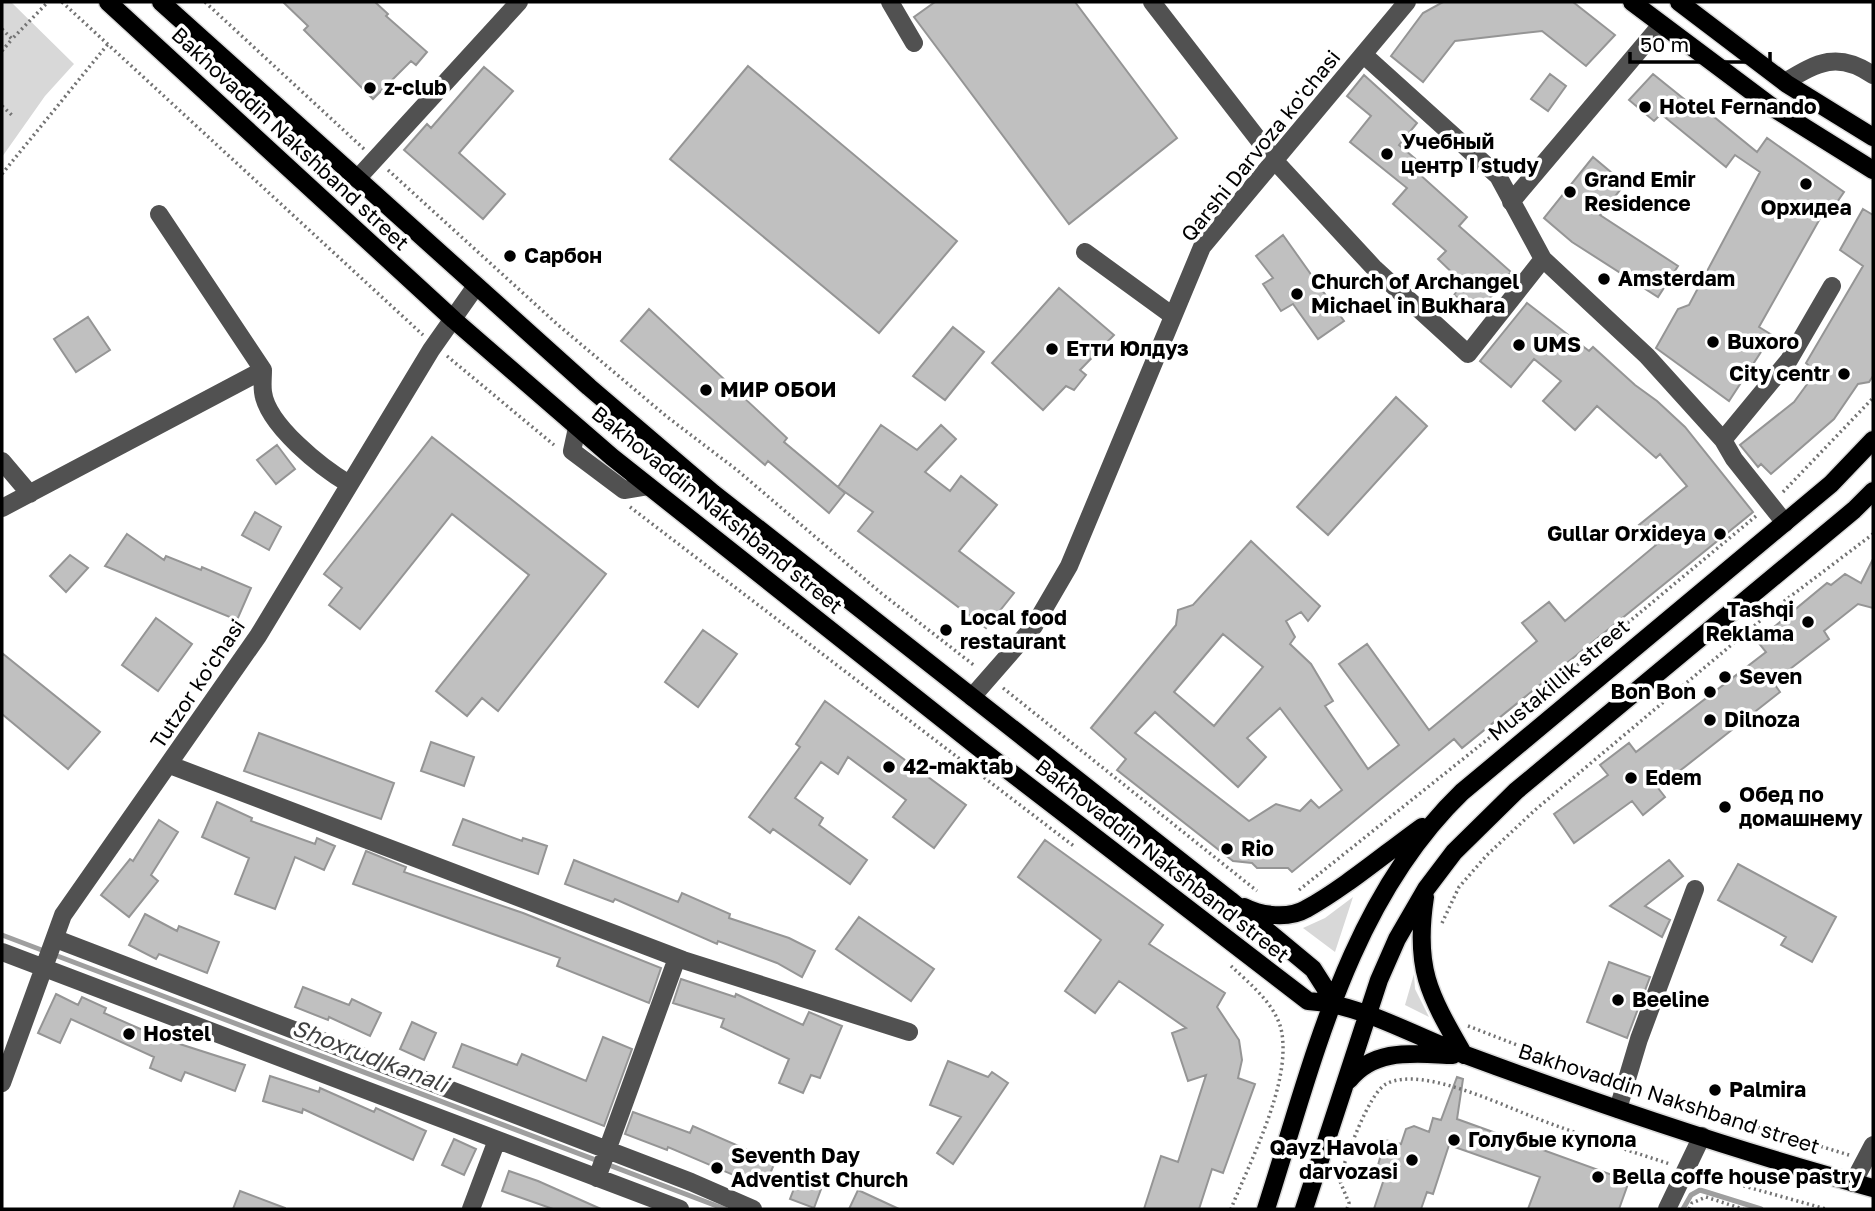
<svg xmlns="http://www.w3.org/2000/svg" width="1875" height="1211" font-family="'Golos Text',sans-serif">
<rect width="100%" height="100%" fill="#fff"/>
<path fill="#d8d8d8" d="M2,2H11L74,64L45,96L2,157Z
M1353,897L1335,952L1303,928L1325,918Z
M1414,974L1415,989L1429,1017L1405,1005Z"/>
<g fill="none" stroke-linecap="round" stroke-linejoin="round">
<path stroke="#9f9f9f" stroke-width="5" d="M2,935L725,1209
M1683,1209L1691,1195L1700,1190L1761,1209"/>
</g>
<path fill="#c0c0c0" stroke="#959595" stroke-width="2" fill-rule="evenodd" d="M283,2H375L388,14L386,16L427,52L416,65L411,61L373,99L304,30L308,26Z
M935,2H1075L1177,138L1069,224L914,17Z
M1443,2H1573L1615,35L1586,66L1542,31L1455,41L1423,82L1391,56L1423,13Z
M748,66L957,241L879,333L670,159Z
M484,67L513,91L459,153L505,194L483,219L404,150L427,124L431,128Z
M1550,74L1566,86L1548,111L1531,99Z
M1653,74L1694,107L1697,103L1757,152L1767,138L1844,192L1826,218L1822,215L1759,327L1772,335L1729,401L1656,348L1678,309L1689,305L1760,172L1735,155L1726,167L1661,114L1654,121L1629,100Z
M1364,75L1417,123L1399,145L1424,166L1418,173L1467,217L1459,226L1511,272L1477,314L1454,295L1463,283L1438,259L1446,251L1393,204L1407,188L1350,142L1371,116L1347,96Z
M1593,157L1625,184L1600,215L1678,266L1658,297L1572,242L1544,218Z
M1863,209L1873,215V376L1869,382L1858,384L1834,419L1771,474L1761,464L1758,467L1740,445L1794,402L1816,372L1806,363L1863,266L1840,250Z
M1283,235L1344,321L1318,339L1293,304L1281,311L1263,284L1273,278L1256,256Z
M1059,288L1114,335L1080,370L1086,375L1074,390L1066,386L1043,410L992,363Z
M1527,303L1589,351L1593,347L1635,385L1657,401L1685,427L1753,512L1462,748L1454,739L1292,872L1288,868H1257L1252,863L1233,861L1117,770L1126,759L1091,728L1176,625L1178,610L1193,605L1251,541L1320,606L1308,621L1301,612L1286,621L1295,637L1290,644L1311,664L1333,701L1325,706L1368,769L1399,745L1339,664L1367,644L1429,730L1537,641L1522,623L1549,602L1565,621L1656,545L1639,525L1687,486L1660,454L1656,458L1597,406L1575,430L1543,401L1561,381L1534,359L1511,387L1480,361ZM1223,634L1263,667L1214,726L1174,692ZM1280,708L1342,790L1319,808L1311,800L1300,811L1276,804L1249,821L1135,733L1155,712L1238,787L1266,757L1247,738Z
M649,309L787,438L784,442L845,493L829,513L768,461L765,465L621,341Z
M88,317L110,350L76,372L54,339Z
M953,327L984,352L945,400L913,376Z
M1396,397L1427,426L1328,535L1297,507Z
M881,425L917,450L941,425L956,439L925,472L950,491L961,476L997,505L959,551L1014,593L986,628L858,531L873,512L838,487Z
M432,437L606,574L498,711L482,698L467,716L436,691L529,575L452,514L360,629L329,605L342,588L324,574Z
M277,445L295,469L276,484L257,460Z
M255,512L281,527L269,550L242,535Z
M127,534L164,560L166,556L201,570L202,567L251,588L237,620L105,566Z
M70,555L88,568L66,592L50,576Z
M1873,559V608L1858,604L1824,631L1829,639L1773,682L1780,692L1658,788L1665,797L1643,815L1632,801L1574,843L1554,814L1608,775L1600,765L1629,743L1636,752L1766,652L1757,641L1827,583L1831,585L1845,574L1861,583Z
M156,618L192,644L158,691L122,665Z
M703,630L737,654L698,707L665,682Z
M2,653L100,732L68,769L2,714Z
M825,701L966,805L934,848L893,817L906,800L848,757L838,774L821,762L795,798L823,818L819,825L867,860L850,884L773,829L770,833L749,817L800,747L796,744Z
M259,733L394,783L381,819L244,771Z
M431,742L474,757L464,786L421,771Z
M217,802L252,818L251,821L315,844L317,838L335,846L324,870L295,857L275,909L235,894L249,858L202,837Z
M463,819L522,841L523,838L547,846L538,874L453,845Z
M159,820L178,832L151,875L158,881L129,917L101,895L130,859L133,861Z
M1045,840L1163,925L1149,944L1225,993L1217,1007L1239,1040L1242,1060L1238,1078L1255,1084L1223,1173L1212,1169L1199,1209H1144L1161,1156L1178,1162L1206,1075L1188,1081L1172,1033L1186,1028L1119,981L1095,1013L1065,991L1101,940L1018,877Z
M366,851L406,867L404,872L523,913L661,968L649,1003L557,966L560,958L353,884Z
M574,860L678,902L682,893L730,914L729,918L789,938L815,951L802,977L777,963L718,941L717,944L615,899L613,902L565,884Z
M1669,860L1683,876L1645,906L1670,920L1662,937L1610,906Z
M1738,864L1836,917L1812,962L1781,945L1786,937L1718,900Z
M145,914L177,931L179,926L219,942L207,973L159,954L156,959L129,945Z
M859,917L934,969L911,1001L836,949Z
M1609,962L1650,977L1627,1038L1587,1022Z
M681,979L735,997L736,994L803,1025L809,1012L842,1026L820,1078L811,1075L803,1093L779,1083L789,1059L721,1027L724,1019L673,1003Z
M303,987L349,1005L352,999L381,1013L370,1036L329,1017L328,1020L295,1007Z
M56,994L78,1005L82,997L106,1008L104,1013L161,1038L245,1065L235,1091L185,1072L181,1081L150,1068L154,1057L71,1019L60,1043L38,1033Z
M412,1022L436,1033L424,1060L400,1049Z
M603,1037L632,1049L604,1126L453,1067L462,1044L517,1065L522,1054L586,1081Z
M948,1061L988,1077L992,1072L1008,1083L953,1164L937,1153L961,1117L930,1105Z
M270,1076L319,1092L320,1088L374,1112L376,1108L426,1131L413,1160L303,1109L302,1113L263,1101Z
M1457,1077L1463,1079L1457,1119L1629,1181L1619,1209H1528L1540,1177L1449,1145L1433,1194L1427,1192L1421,1209H1374L1384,1179L1375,1176L1385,1140L1401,1144L1406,1129L1414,1126L1429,1132L1433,1118L1441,1120Z
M633,1112L690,1133L693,1126L775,1162L764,1188L668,1147L667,1150L625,1134Z
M454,1139L476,1149L464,1175L442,1165Z
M509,1171L538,1181L601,1209H553L502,1191Z
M800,1173L824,1181L814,1208L790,1199Z
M858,1190L899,1209H849Z
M240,1191L285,1208V1209H233Z"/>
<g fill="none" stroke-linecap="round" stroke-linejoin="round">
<defs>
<path id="major" d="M108,2L454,320L612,457L979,748L1308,1001C1362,1004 1413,1036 1463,1054C1598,1104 1735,1151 1873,1188
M161,2L589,387L713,493L1230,900L1313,969L1334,1002
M1632,2L1775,109L1873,170
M1679,2L1787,84L1873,137
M1425,897C1414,969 1429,994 1464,1055
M1244,907C1261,916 1289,919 1306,909C1343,889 1387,852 1422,827
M1349,1080C1375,1047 1416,1054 1453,1055
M1266,1209C1313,1063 1348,902 1462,792L1831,484L1873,440
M1304,1209L1379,980L1397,939L1426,889L1454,852L1516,791L1854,510L1873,491"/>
</defs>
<use href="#major" stroke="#dbdbdb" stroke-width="21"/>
<path stroke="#737373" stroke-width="3.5" stroke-dasharray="2 3.5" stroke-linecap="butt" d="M62,2L423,335
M205,2L364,149
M2,29L12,39L48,2
M2,51L12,39
M2,106L14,117
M388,170L557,324L666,416L737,470L881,593L975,666
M2,174L108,44
M447,356L554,445
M1783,492L1873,398
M630,507L1075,847
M1003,688L1257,891
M1299,890L1493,735L1756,516
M1442,923L1459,887L1487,855L1535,810L1779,605L1873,534
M1231,966C1250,984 1278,1006 1282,1034C1290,1086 1250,1161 1231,1209
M1468,1026L1608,1080
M1642,1092L1849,1155
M1701,1174L1826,1209
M1347,1209L1349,1203L1339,1179C1346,1159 1368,1094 1386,1084C1423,1064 1511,1110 1549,1123C1589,1138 1630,1151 1670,1164
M1689,1209L1692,1203L1706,1197L1743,1209"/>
<path stroke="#515151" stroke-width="18" d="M890,2L914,43
M1152,2L1275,161L1375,269L1468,354L1543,259
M1364,55L1498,176L1543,259L1647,356L1723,440L1734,459L1785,523
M1785,82C1818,62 1838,51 1873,75
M357,179L519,2
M1511,202L1660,26
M159,214L263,370
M1085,252L1173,316
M577,428L572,451L624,490L648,486
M1723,440L1789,360L1832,286
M2,461L30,494
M2,508L263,370C263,377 262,385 263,392C267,425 322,468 349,484
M972,697L1034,626L1069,566L1202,247L1407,2
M170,765L683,960L909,1032
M56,939L691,1182L753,1209
M2,952L680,1209
M2,1083L63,915L258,636L431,350L476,286
M1618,1109L1639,1039L1695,889
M597,1178L677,958
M1853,1183L1873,1145
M471,1209L497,1140
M1667,1209L1702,1136"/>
<use href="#major" stroke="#000" stroke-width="18"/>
</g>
<g fill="#000" stroke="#fff" stroke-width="2.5">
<circle cx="370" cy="88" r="7"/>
<circle cx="1645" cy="107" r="7"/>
<circle cx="1387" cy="154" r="7"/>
<circle cx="1806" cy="184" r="7"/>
<circle cx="1570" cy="192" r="7"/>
<circle cx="510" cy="256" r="7"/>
<circle cx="1604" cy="279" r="7"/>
<circle cx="1297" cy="294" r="7"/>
<circle cx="1713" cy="342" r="7"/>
<circle cx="1519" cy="345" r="7"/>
<circle cx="1052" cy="349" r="7"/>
<circle cx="1844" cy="374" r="7"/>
<circle cx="706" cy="390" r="7"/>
<circle cx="1720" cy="534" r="7"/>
<circle cx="1808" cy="622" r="7"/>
<circle cx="946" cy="630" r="7"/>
<circle cx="1725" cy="677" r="7"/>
<circle cx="1710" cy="692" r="7"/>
<circle cx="1710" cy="720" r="7"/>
<circle cx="889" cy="767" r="7"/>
<circle cx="1631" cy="778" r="7"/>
<circle cx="1725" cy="807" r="7"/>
<circle cx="1227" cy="849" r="7"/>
<circle cx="1618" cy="1000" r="7"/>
<circle cx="129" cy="1034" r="7"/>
<circle cx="1715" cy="1090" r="7"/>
<circle cx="1454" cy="1140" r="7"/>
<circle cx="1412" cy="1160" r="7"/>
<circle cx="717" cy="1168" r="7"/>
<circle cx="1598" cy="1177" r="7"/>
</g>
<g text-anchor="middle" stroke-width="7" stroke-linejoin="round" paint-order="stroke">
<g font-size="21" font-weight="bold" fill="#000" stroke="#fff" text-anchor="start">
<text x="384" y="95">z-club</text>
<text x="1659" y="114">Hotel Fernando</text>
<text x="1401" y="149">Учебный<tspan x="1401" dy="24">центр I study</tspan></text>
<text x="1584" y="187">Grand Emir<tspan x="1584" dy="24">Residence</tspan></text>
<text x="1806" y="215" text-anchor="middle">Орхидеа</text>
<text x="524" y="263">Сарбон</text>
<text x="1618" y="286">Amsterdam</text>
<text x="1311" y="289">Church of Archangel<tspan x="1311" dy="24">Michael in Bukhara</tspan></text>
<text x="1727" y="349">Buxoro</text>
<text x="1533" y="352">UMS</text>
<text x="1066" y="356">Етти Юлдуз</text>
<text x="1830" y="381" text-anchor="end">City centr</text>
<text x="720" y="397">МИР ОБОИ</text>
<text x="1706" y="541" text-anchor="end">Gullar Orxideya</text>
<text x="1794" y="617" text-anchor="end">Tashqi<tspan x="1794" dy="24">Reklama</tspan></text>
<text x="960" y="625">Local food<tspan x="960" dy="24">restaurant</tspan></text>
<text x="1739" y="684">Seven</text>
<text x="1696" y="699" text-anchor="end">Bon Bon</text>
<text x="1724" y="727">Dilnoza</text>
<text x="903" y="774">42-maktab</text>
<text x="1645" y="785">Edem</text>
<text x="1739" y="802">Обед по<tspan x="1739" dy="24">домашнему</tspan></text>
<text x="1241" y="856">Rio</text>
<text x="1632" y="1007">Beeline</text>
<text x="143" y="1041">Hostel</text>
<text x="1729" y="1097">Palmira</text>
<text x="1468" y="1147">Голубые купола</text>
<text x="1398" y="1155" text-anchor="end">Qayz Havola<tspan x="1398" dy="24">darvozasi</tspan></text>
<text x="731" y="1163">Seventh Day<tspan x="731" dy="24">Adventist Church</tspan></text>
<text x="1612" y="1184">Bella coffe house pastry</text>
</g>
<g font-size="21" fill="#000" stroke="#fff">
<text transform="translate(290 139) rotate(43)" y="7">Bakhovaddin Nakshband street</text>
<text transform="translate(1261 146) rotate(-51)" y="7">Qarshi Darvoza ko'chasi</text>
<text transform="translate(717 510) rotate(39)" y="7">Bakhovaddin Nakshband street</text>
<text transform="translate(1559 680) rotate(-40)" y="7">Mustakillik street</text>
<text transform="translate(198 684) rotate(-56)" y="7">Tutzor ko'chasi</text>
<text transform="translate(1162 861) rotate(38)" y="7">Bakhovaddin Nakshband street</text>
<text transform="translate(1669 1099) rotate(18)" y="7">Bakhovaddin Nakshband street</text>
</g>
<g font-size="23" font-style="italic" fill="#404040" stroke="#fff">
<text transform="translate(370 1056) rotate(21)" y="8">Shoxrud kanali</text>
</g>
</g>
<rect width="1875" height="1211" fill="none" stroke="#000000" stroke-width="7"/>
<path d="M1630 52v10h140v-10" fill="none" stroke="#000000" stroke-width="3.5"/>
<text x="1640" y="52" font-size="21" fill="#000000" stroke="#ffffff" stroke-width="5" paint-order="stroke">50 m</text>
</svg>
